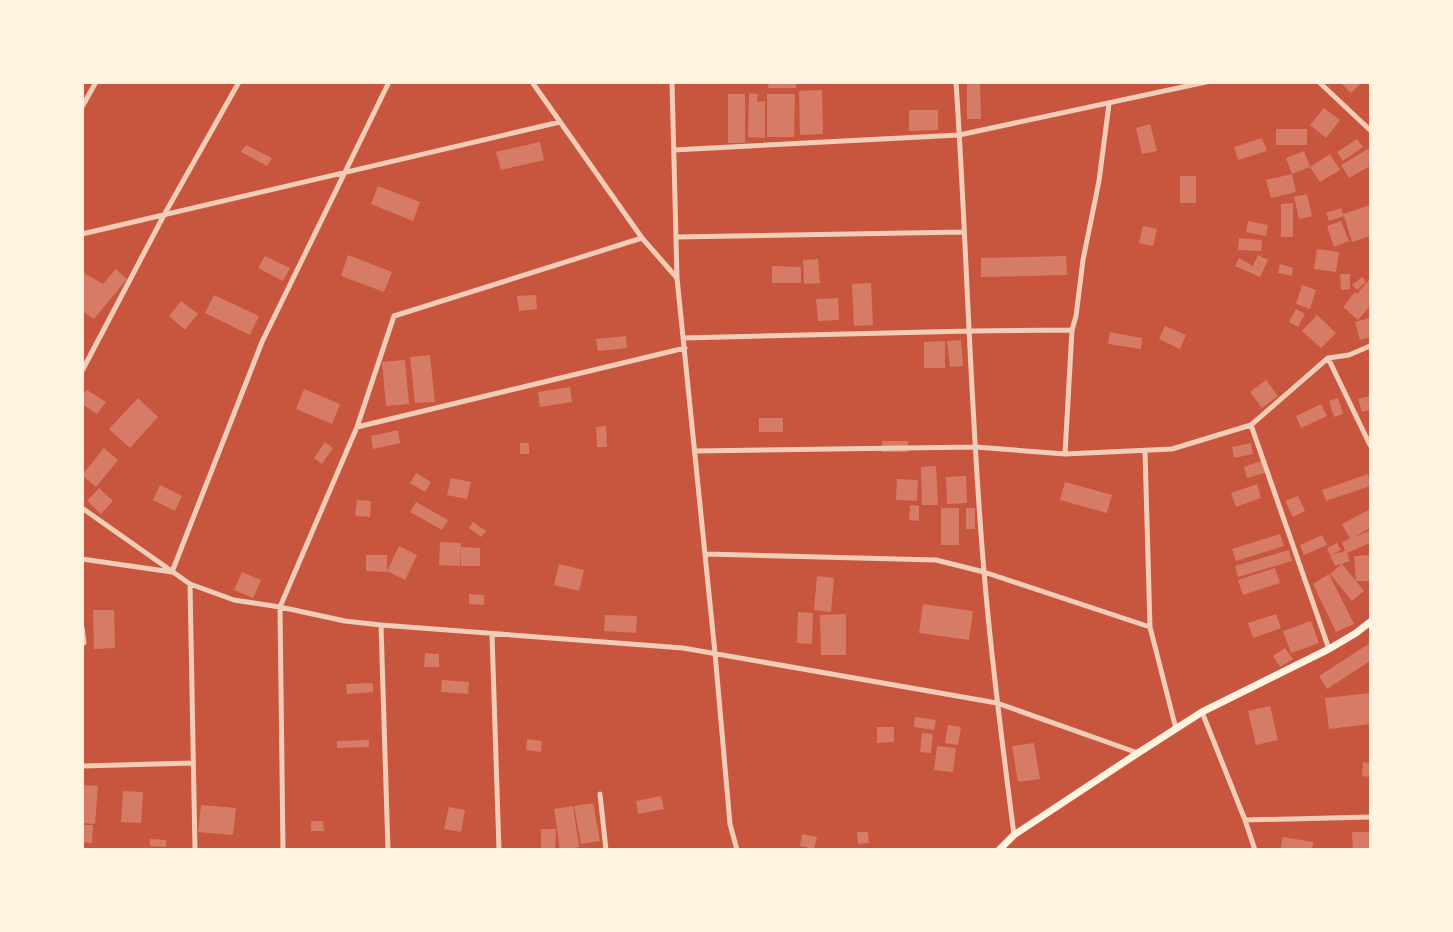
<svg xmlns="http://www.w3.org/2000/svg" width="1453" height="932" font-family="'DejaVu Sans',sans-serif">
<rect width="100%" height="100%" fill="#c8553d"/>
<path fill="#d67c66" d="M769,82H796V88H768Z
M1343,82H1362L1351,93L1342,84Z
M967,83H980L981,119H967Z
M822,90L823,134L800,135L799,91Z
M749,93L758,94L757,102L765,101V138L748,137Z
M728,94H745V143H728Z
M767,94H795L794,137H767Z
M1324,108L1340,120L1326,138L1310,125Z
M909,110H938V130L909,131Z
M1150,124L1157,151L1142,154L1136,128Z
M1276,129H1307V145H1276Z
M1262,138L1267,151L1238,160L1234,147Z
M1357,139L1363,147L1343,161L1337,152Z
M540,142L544,160L501,170L496,152Z
M246,145L272,158L267,166L241,152Z
M1368,149L1370,153V166L1349,178L1341,165Z
M1304,151L1310,167L1292,174L1286,158Z
M1330,154L1340,170L1320,182L1310,167Z
M1292,174L1296,192L1271,198L1266,180Z
M1180,176H1196V203H1180Z
M378,186L420,202L413,221L371,204Z
M1307,194L1312,216L1299,219L1294,197Z
M1293,203V237H1281V204Z
M1370,205V236L1352,242L1344,216L1329,221L1326,213L1341,208L1343,214Z
M1248,221L1268,225L1266,236L1246,232Z
M1341,221L1349,241L1334,247L1327,226Z
M1143,226L1157,229L1153,246L1139,243Z
M1239,238L1262,240L1261,251L1238,250Z
M1317,249L1339,252L1336,272L1314,269Z
M348,255L392,272L384,292L341,276Z
M1258,255L1268,260L1260,277L1235,266L1239,258L1253,266Z
M265,256L290,268L283,281L258,268Z
M1066,256L1067,275L981,277V258Z
M818,259L820,283L804,284L803,260Z
M1280,264L1293,268L1292,276L1278,273Z
M772,266L801,267V283H772Z
M116,269L127,279L94,319L82,311V272L103,284Z
M1340,274H1350V289L1341,290Z
M1362,277L1366,282L1357,290L1352,285Z
M1370,279V306L1358,320L1343,307L1355,292L1357,294Z
M871,283L873,325L854,326L852,284Z
M1302,285L1316,290L1310,309L1296,304Z
M214,295L259,316L250,335L205,313Z
M536,295L537,309L519,311L517,296Z
M838,298L839,320L818,321L816,299Z
M181,301L198,314L185,330L169,316Z
M1296,309L1305,314L1298,327L1289,322Z
M1317,315L1336,333L1321,348L1302,331Z
M1370,318V337L1360,340L1355,322Z
M1165,326L1186,335L1180,349L1159,339Z
M1110,332L1142,338L1141,349L1108,344Z
M626,336L627,348L598,351L596,339Z
M961,340L963,366L950,367L947,341Z
M945,341V368H924V342Z
M430,355L435,402L415,403L410,357Z
M405,360L409,404L386,406L382,362Z
M1266,380L1278,396L1262,408L1250,392Z
M570,387L572,402L540,407L538,392Z
M304,389L340,404L332,424L296,409Z
M87,390L106,402L97,414L82,404V396Z
M1370,396V410L1362,412L1358,399Z
M138,398L158,417L130,448L109,429Z
M1338,398L1343,414L1334,417L1329,401Z
M1321,404L1327,416L1301,428L1296,416Z
M759,418H783V432H759Z
M606,426L607,447H597L596,427Z
M398,430L400,443L373,449L371,436Z
M882,441H908V452H882Z
M325,442L333,448L322,464L314,458Z
M520,443H529V454H520Z
M1251,443L1253,454L1234,458L1232,447Z
M104,448L118,460L96,487L82,475Z
M1261,461L1265,473L1247,478L1244,467Z
M936,466L938,505H922L921,467Z
M416,473L431,482L425,492L410,483Z
M1368,474L1370,486L1326,501L1322,490Z
M966,476L967,503L947,504L946,477Z
M451,478L471,482L467,499L447,495Z
M897,479L918,480L917,501L896,500Z
M1065,482L1112,495L1107,513L1060,500Z
M1257,484L1261,498L1236,507L1231,493Z
M160,485L182,496L175,511L153,500Z
M99,488L113,501L101,514L87,501Z
M1298,496L1305,511L1293,517L1285,501Z
M357,500L371,501L370,517L355,516Z
M416,502L448,520L442,530L410,512Z
M910,505L919,506V521L909,520Z
M941,508H959V545H941Z
M966,508H975V529H966Z
M1370,509V528L1350,539L1342,524Z
M473,522L486,531L481,537L469,528Z
M1369,531L1370,543L1347,553L1350,561L1335,566L1327,548L1337,543L1341,550L1331,555L1345,551L1342,542Z
M1280,534L1284,546L1236,561L1232,549Z
M1322,535L1327,545L1304,555L1300,545Z
M440,542L461,543L460,566L439,565Z
M399,546L417,555L405,580L387,571Z
M461,547L480,548V566H461Z
M1289,550L1292,561L1238,577L1235,566Z
M366,555H387V572L366,571Z
M1370,555V581H1356L1364,591L1352,601L1330,574L1342,564L1356,581L1354,556Z
M559,564L584,570L579,591L554,585Z
M1275,568L1280,583L1243,595L1238,580Z
M242,572L261,580L253,598L234,590Z
M1329,574L1354,624L1336,632L1313,584Z
M817,576L834,578L831,612L814,610Z
M469,594L484,595V605L469,604Z
M923,604L973,611L969,640L919,633Z
M93,610H114L115,648L94,649Z
M798,612L813,613L812,644L797,643Z
M846,614V655H821L820,615Z
M1276,614L1281,628L1253,638L1248,623Z
M605,615L637,616L636,633L604,631Z
M1311,621L1319,643L1291,653L1283,631Z
M1370,643V661L1327,689L1319,676Z
M1285,648L1293,659L1280,667L1273,656Z
M425,653L439,654V667H424Z
M442,680L469,682L468,694L441,692Z
M373,683V692L347,694L346,684Z
M1370,693V724L1329,729L1325,698Z
M1270,706L1278,740L1256,745L1248,711Z
M915,717L936,720L934,730L914,727Z
M948,725L961,727L958,745L945,743Z
M877,727H894V742L877,743Z
M922,733L933,734L931,753L920,752Z
M527,739L542,741L541,752L526,750Z
M369,740V747L337,748V741Z
M1034,743L1040,779L1018,782L1012,746Z
M937,746L956,748L953,772L934,770Z
M1363,762L1370,763V777L1362,776Z
M82,785L98,786L95,824L82,823Z
M123,791L143,792L141,823L121,822Z
M661,796L664,809L638,814L636,801Z
M593,803L600,841L581,844L574,806Z
M201,805L236,808L233,835L198,832Z
M573,806L579,847L560,850L554,809Z
M449,807L465,810L461,832L444,829Z
M311,821H323L324,831H311Z
M82,825H93L92,843L82,842Z
M541,829H556L555,850H541Z
M857,832H868L869,843L858,844Z
M1352,832H1370V850H1353Z
M802,834L817,837L814,849L800,846Z
M1283,837L1313,842L1312,850H1280Z
M150,839L166,840V847L150,846Z"/>
<g fill="none" stroke-linecap="round" stroke-linejoin="round">
<path stroke="#f1ccb7" stroke-width="5" d="M672,82L677,278
M956,82C967,245 970,409 984,571C991,660 1003,748 1014,835
M1319,82L1370,130
M82,107L96,82
M674,150L959,135L1206,82
M82,234L560,122
M676,237L964,232
M642,238L677,278L715,653L730,824L737,850
M683,338L970,331L1072,330
M1328,358L1370,445
M82,371L164,215L239,82
M1251,425L1329,649
M357,427L685,348
M695,451L975,447L1065,454L1172,449L1251,425L1328,358L1349,355L1370,346
M1145,451L1150,627L1176,729
M1065,454L1072,330L1076,316L1083,260L1099,181L1109,104
M82,508L190,584L234,600L280,607L345,621L381,625L683,648L997,703L1138,753
M705,554L936,560L984,572L1150,627
M82,559L172,572L262,342L389,82
M190,584L195,850
M381,625L388,850
M82,627L84,643H82
M492,635L499,850
M1202,712L1245,820L1255,850
M82,766L193,763
M600,794L606,850
M1245,820L1370,817
M283,850L280,607L357,427L394,316L642,238L532,82"/>
<path stroke="#fff3e0" stroke-width="7" d="M999,850L1014,835L1138,753L1202,712L1329,649L1356,633L1370,622"/>
</g>
<rect width="1453" height="932" fill="none" stroke="#fff3e0" stroke-width="168"/>
</svg>
